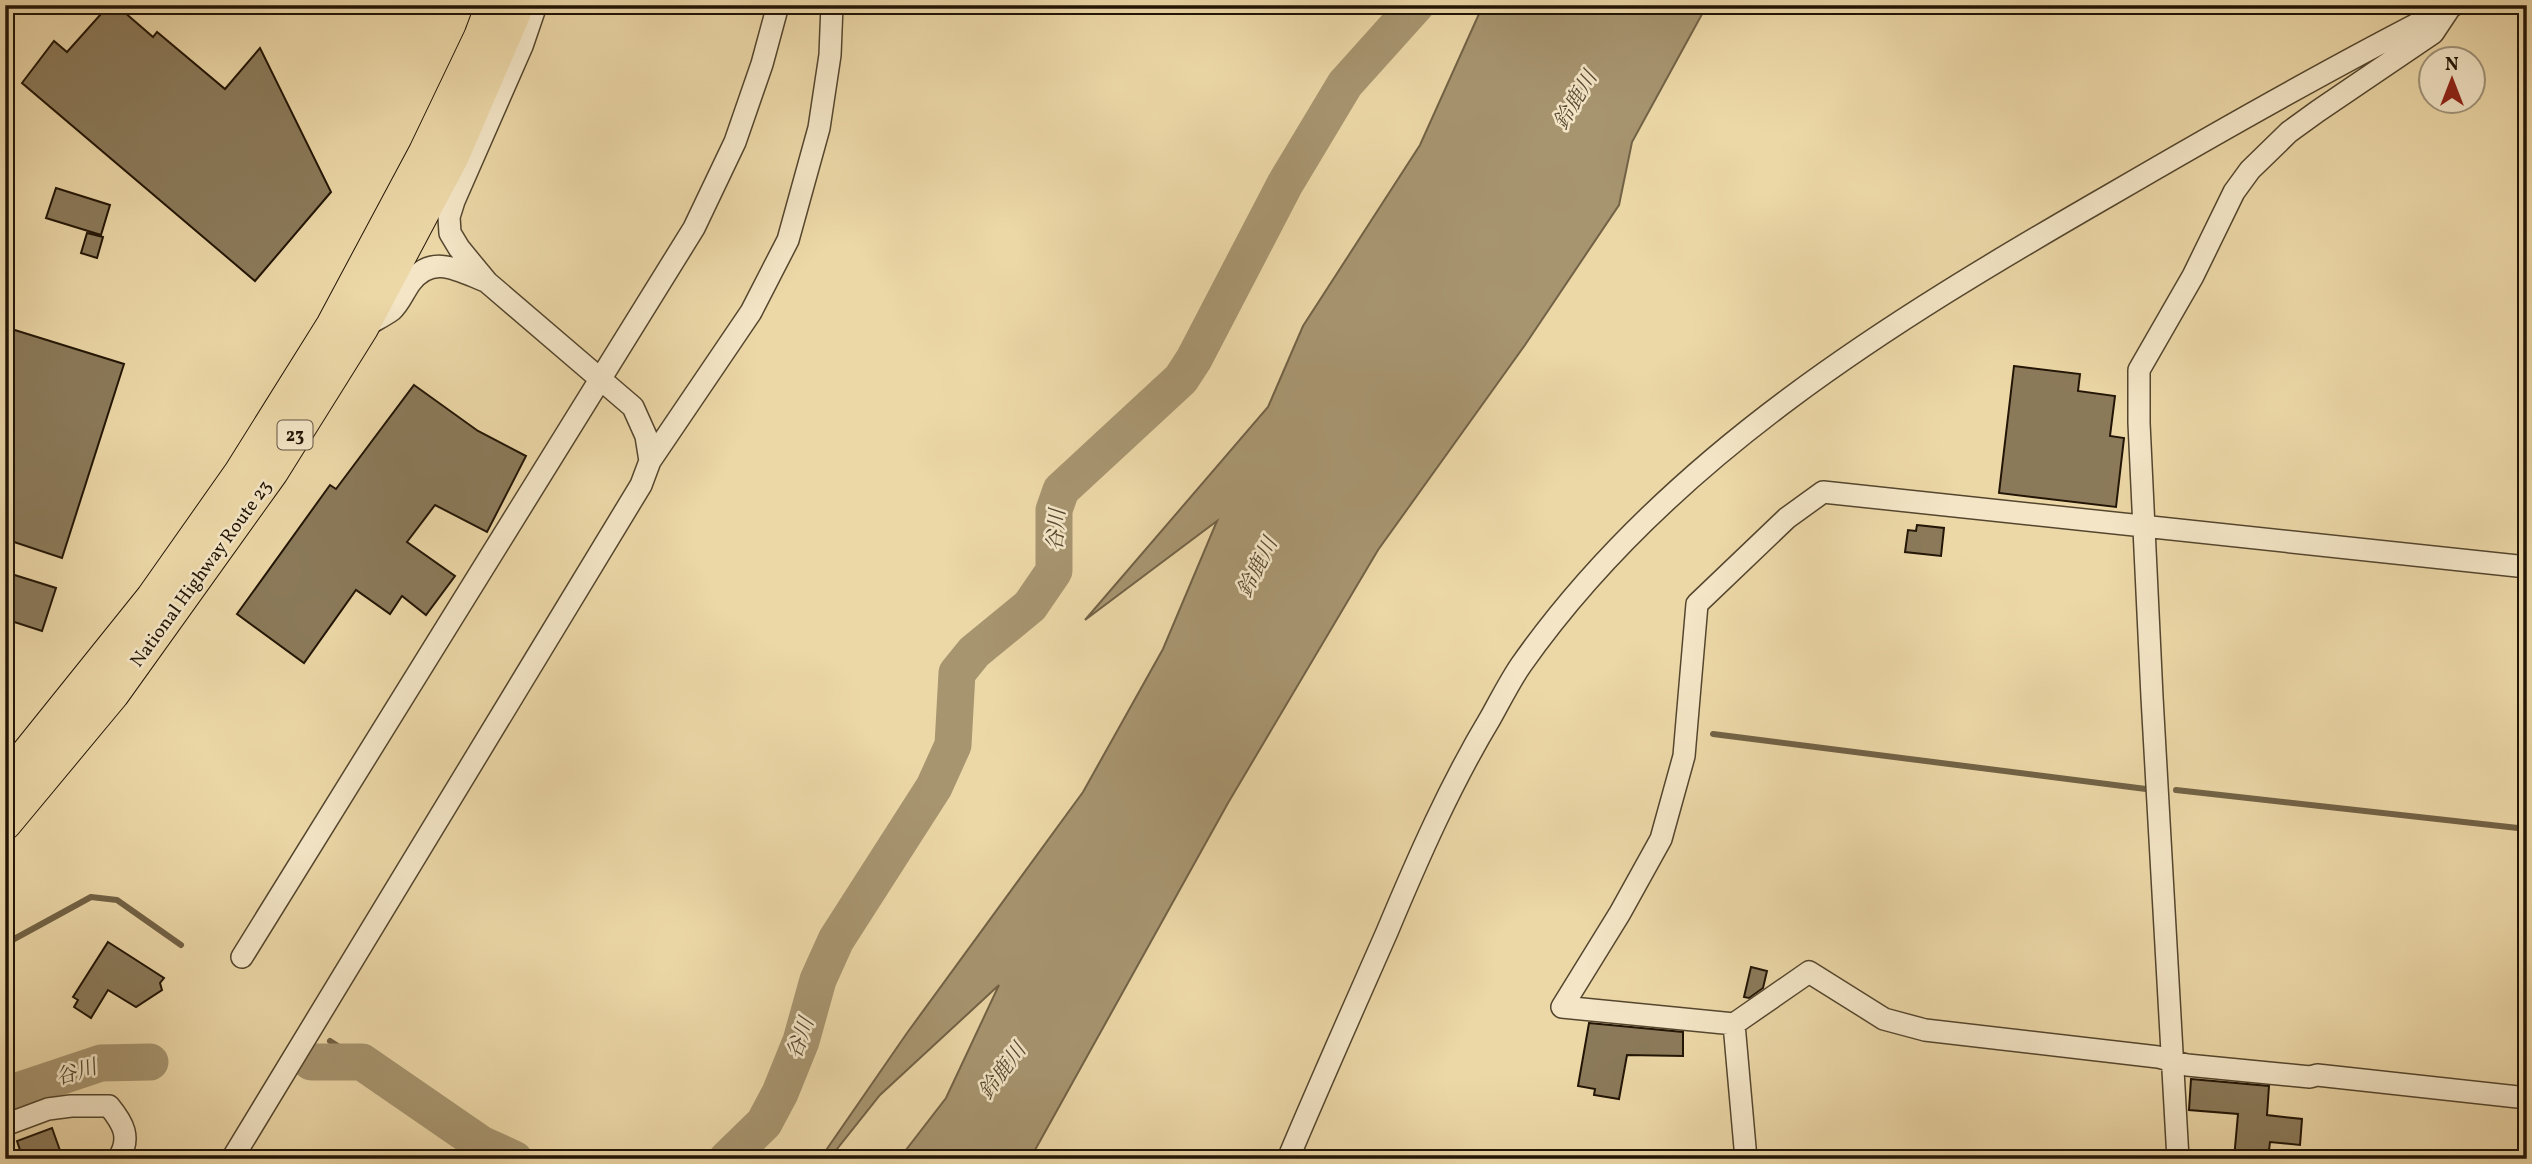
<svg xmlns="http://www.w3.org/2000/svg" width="2532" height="1164" font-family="Vollkorn,'Noto Serif JP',serif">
<rect width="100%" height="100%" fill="#ecd7a7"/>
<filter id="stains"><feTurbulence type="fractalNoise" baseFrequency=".00286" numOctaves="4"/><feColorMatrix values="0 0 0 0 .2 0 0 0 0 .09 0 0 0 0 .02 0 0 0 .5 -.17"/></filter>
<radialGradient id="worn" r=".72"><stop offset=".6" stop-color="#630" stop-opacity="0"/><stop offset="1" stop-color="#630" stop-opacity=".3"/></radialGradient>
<path fill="#a79570" stroke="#726246" stroke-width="2" d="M1483,5H1707L1632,142L1619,205L1525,345L1378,550L1228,803L1030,1159H899L946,1098L999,985L880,1095L829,1159H820L907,1033L1083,792L1163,649L1217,521L1085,620L1268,407L1303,326L1420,145Z"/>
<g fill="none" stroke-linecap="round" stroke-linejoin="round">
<path stroke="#726246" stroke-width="6" d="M1713,734L2146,789
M2176,790L2527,829
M5,944L91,897L117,900L181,945
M330,1041L362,1062"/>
<path stroke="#a79570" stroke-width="37" d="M311,1062H362L481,1144L514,1159
M5,1095L101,1063L150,1062
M727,1159L764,1123L780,1093L801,1041L818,980L836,940L934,787L953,745L957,673L974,652L1030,606L1054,571V510L1061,490L1181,379L1194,359L1285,184L1345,84L1416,5"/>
</g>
<path fill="#8b7a5a" stroke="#221506" stroke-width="2" d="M109,5H116L153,37L157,32L225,89L260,48L331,192L255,281L22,83L54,41L67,52Z
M56,188L110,205L101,235L46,218Z
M87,233L103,237L97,258L81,253Z
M5,327L124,364L62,558L5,539Z
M2014,366L2080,374L2078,391L2115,396L2110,436L2124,438L2116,507L1999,493Z
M414,385L478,431L526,456L487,532L435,505L407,542L455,576L426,615L402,596L390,614L356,590L304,663L237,614L330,485L336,489Z
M1917,525L1944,528L1941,556L1905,552L1908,530L1916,531Z
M5,572L56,588L42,631L5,619Z
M108,942L164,978L160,983L162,990L136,1007L108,990L91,1018L74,1007L78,1000L73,997Z
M1751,967L1767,971L1763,988L1749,998L1744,997Z
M1589,1023L1683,1032V1056L1627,1055L1619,1099L1594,1095L1595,1089L1578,1086Z
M2191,1079L2269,1086L2267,1115L2302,1119L2300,1145L2270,1142L2268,1159H2234L2238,1114L2189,1110Z
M52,1128L63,1159H23L17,1141Z"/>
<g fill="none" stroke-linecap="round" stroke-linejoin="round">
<defs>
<path id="minor" d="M364,327C373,321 384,316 392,310C400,303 404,291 411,282C432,254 458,270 485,281
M650,461L751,312L788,240L819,128L830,55L832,5
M2527,567L1823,492L1787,518L1697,604L1684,756L1661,839L1620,913L1562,1007L1734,1024L1809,972L1884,1019L1925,1030L2158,1057L2187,1065L2310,1077L2317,1075L2527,1098
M242,957L694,228L735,142L762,64L778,5
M1734,1024L1746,1159
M5,1125L48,1109L71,1106H109C123,1123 132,1138 118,1159
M232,1159L641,485L650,461L646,436L633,407L487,282L459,248L450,233L449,217L454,201L522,46L536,5
M1288,1159C1320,1083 1354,1007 1387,932C1418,858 1450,785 1491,717C1501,699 1510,681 1521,665C1667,457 1893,320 2110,195C2223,129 2337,64 2454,5
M2178,1159L2152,697L2139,423V370L2193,276L2234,192L2250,170L2289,132L2318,111L2433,33L2449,9"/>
<path id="highway" d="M5,781L152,598L240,473L332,326L425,152L480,37L492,5
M5,824L113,694L272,472L362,328L453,156L518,5"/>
</defs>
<use href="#minor" stroke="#54462e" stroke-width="24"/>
<use href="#highway" stroke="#221506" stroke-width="34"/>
<use href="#minor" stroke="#f3e5c6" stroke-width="21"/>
<use href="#highway" stroke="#ecd7a7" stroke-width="32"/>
</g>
<g text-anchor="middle" stroke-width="5" stroke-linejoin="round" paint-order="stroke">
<rect fill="#f3e5c6" stroke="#615340" stroke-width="2" x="277.5" y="420.5" width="35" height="29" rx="5"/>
<g font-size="18" font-weight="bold" fill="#221506">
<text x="295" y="441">23</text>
</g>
<g font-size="19" fill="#221506" stroke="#f3e5c6">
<text transform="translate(200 573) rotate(-54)" y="7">National Highway Route 23</text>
</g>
<g font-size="21" font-style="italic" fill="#574830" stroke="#f3e5c6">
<text transform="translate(1575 100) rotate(-59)" y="7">鈴鹿川</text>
<text transform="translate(1056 530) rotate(-86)" y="7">谷川</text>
<text transform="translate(1257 567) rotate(-63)" y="7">鈴鹿川</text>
<text transform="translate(800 1038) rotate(-70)" y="7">谷川</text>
<text transform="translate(1002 1071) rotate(-53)" y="7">鈴鹿川</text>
<text transform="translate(76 1072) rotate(-17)" y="7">谷川</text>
</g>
</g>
<rect width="2532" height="1164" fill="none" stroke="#ecd7a7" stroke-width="28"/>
<rect x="7" y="7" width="2518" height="1150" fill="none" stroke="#221506" stroke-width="3.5"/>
<rect x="14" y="14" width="2504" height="1136" fill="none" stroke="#221506" stroke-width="2"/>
<g transform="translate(2452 80)"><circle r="33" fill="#f3e5c6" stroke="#9f9279" stroke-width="2"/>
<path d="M0-5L12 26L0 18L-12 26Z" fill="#8f2418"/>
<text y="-10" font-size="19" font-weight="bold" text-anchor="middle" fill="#221506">N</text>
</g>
<rect width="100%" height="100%" filter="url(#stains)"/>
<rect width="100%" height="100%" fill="url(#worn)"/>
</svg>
